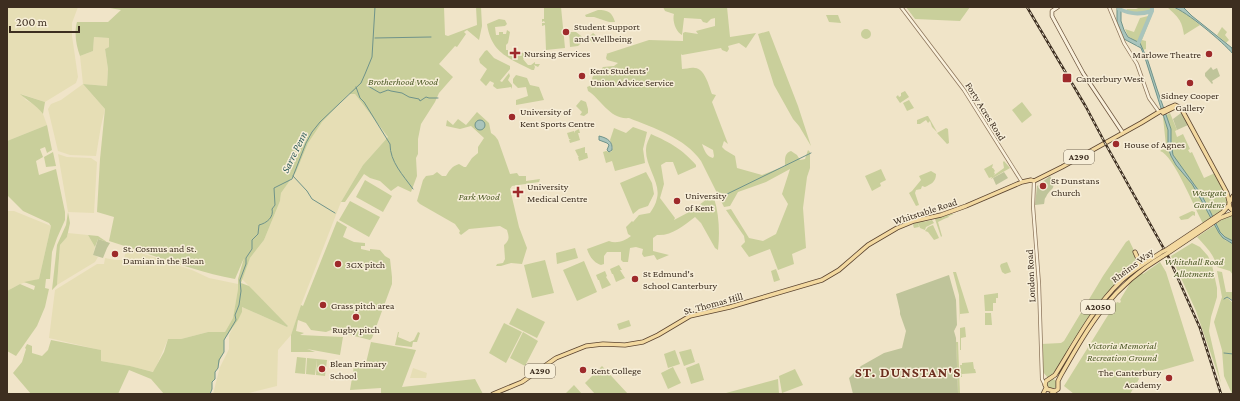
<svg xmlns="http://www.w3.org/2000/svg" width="1240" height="401" font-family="'Crimson Pro',serif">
<rect width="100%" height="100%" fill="#f0e4c8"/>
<path fill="#e6deb5" d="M7,7H78L72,23V36L78,77L76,83L45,102L21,94L26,100L37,106L43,114L47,125L7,141Z
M94,37L109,38V47L105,49L108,69L107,86L83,84L105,109L101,126L96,156L70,155L58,151L48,109L51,104L61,100L83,84L80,56L93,51Z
M349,94H355L388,137L363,165L341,202L301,305L291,335L278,350L277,386L245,394H213L220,367L229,349V335L242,312V307L287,327L288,326L242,279L250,258L264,240L280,201L281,193L296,172L308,143L313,133L322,122Z
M58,154L67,157L91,158L97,162L94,213L68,212Z
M7,211H14L51,226L39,279L20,284L7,291Z
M68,233L88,235L95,247L93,255L98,257L95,262L57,285L60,245L67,237Z
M126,248L192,270L209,278L238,284V289L233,318L225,332H208L181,339H168L154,372L129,366L101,361L100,350L49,338L55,290L97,264H104L105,258L115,260H124Z
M413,368L427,373L426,378H410Z"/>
<path fill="#c9cf9b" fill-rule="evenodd" d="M104,7H444L445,35L448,36L477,25L476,7H481L482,26L479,40L467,30L464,32L466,34L457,47L455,46L439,64L453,77L439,93L435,102L421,124L418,139V154L416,158L417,176L411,192L398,186L391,191L380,181L370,178L364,174L345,202H341L363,165L388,137L355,94H349L322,122L308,143L296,172L281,193L280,201L264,240L250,258L241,283L249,286L253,290L288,326L287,327L242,307V312L238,320L224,340V352L220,360L218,368L215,372V379L212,382V389L210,394H164L151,379L129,370L118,394H31L13,373L22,362L26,349L25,348L27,344L32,346V353L42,356L48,350L51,340L101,350V361L130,366L153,372L164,352L168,339H181L208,332H225L233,318L238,289V279L244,258L235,279C192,271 151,254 109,241L114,217L97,212L100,159L105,109L83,84L107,86L108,69L105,49L109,47V38L94,37L93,51L80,56C76,45 74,33 77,22H108L121,10Z
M544,7H561L565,48L546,50L545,25L542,26V23H545L544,21L542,22V19H544Z
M663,7H727L730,37L756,33L746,48L739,43L728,46L729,49L727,52L722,50L721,48L682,55L681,54L682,69C686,69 691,67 695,68C705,69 709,86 712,94L716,95L712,102L728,144L724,141L722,147L725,150L735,156L737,168L762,175L785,166C785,160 784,153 791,151L797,155L800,160L805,159L808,150L810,152V168L807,177L803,208L806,248L792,254L794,264L778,270L770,249L749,257L741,246L745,242L744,236L726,210L731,209L749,238L763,241L776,234L788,204L782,194L790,169L766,182L738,192L730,206L724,207L701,161C685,138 654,128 629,118C610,120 601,99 588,91L587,87L592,85C591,72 597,75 603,67L614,66L618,63L607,60L606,58L607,54H606L649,40L683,41V33L685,32L698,34L696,31L715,26V18L711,19L707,23L703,22L701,19L684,18L682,35C676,32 672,21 674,14L665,11ZM702,144L713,150L714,156L713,158C707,157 704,150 702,144Z
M906,7H970L960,21L915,19Z
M1141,7H1153C1146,15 1136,15 1126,11L1127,9H1136Z
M1167,7C1180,7 1190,17 1200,25L1184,35C1182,20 1178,17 1167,7Z
M598,10C608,10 612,12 615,22H609L594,17H586L585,15Z
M826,15H838L841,23L829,22Z
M1152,15L1142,40L1146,41V49L1143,50L1140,44L1128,36L1125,29L1134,32L1140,18Z
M499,19L505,20L507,24L505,26L495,27L496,35H499V32H503V34H506L507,30L510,32L508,43L506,45V50H508V55L514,57C520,56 522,49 528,55L523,59L528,65H531L535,62V64H540L538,67L534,65L535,67L534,70H532C509,58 491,53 487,24Z
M1222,27L1227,32L1225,35L1229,40L1226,43L1217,35Z
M861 34a5 5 0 1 1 10 0a5 5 0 1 1-10 0Z
M769,31L798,106L811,146L799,126L793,119L774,85L758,34Z
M569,32H576L585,39L578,46L570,47Z
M593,33L599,38L594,44L588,38Z
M487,50L494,58L510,66V69L500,81L502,82L509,73L510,76L508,80L512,85V89L511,87L497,89L493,86L494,83L490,81L486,86L480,80L487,69L480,63L479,59L485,51Z
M516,75L527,78L530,85L539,87L544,100L516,105V100L528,96L526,87L518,88L513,83V79Z
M905,91L909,97L900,103L896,97L898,95L899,97L901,96V93Z
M20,94L45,102L43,114C36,105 28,101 20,94Z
M581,100L586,102L588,109V113L584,116L580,115L582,112L576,106Z
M909,100L914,108L907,111L903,103Z
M1022,102L1032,115L1022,123L1012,110Z
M477,112L489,123L491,133L495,136L498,140L510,174L517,173L519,176H526V181L540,179L539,182L512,186L510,189L519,227L527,248L522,264L511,263L501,266H496L497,264L503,263L505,259L504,245C510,240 509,237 507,230L500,226L469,229L461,235L459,233L460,231L455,224L420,204L417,201L423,180L426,176L433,175L437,172L442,176H446C449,171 452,166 459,164L464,167H466L472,158L478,153V147L484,138L471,126L460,129L446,126L447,120L453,125L458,119L466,125Z
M1170,113L1177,130L1175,131L1177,137L1183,134L1190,149L1188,150L1190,153L1192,152L1204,178L1215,173L1227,193L1229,205L1204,225C1195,210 1174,155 1160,151L1166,146L1163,117Z
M927,116H928L937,132L932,127L930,121L928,123L926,120L920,124H917V120L927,116L928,118Z
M47,125L52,150L47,153L45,147L40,149L43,157L36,161L39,175L56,169L65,212V220L57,238L52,252L50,279H46L45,288L49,289L45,307L37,326L16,356L7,351V291L20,284L34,290L35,286L24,282L39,279L51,226L49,223L23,211L7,195V141Z
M633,127L647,132L643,149L645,163L615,171L612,161L606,163L603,152L606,151L611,152L613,148L610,140L614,128L626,133Z
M946,128L948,129L949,143L947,144L937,133Z
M579,129L580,133H578L580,140L570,143L569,140L571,139H569L567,133L574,131L575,133V131Z
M651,134C671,143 682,149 696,165V167L678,175L673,162H666L661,165L664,184L660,198L675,218L674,220L691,211L707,199L714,198C719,214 720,232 718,250L715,248L701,223L695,217C683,226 672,236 657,235L653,238V251L669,255L657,260L654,255L644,257L642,254L643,249L636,247L630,248L628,262H623L621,260V252H607L604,256V264L601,265C594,263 589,256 587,249L609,241C616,244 625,241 631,236L628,234L626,227L632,221L633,222L639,215L650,213C653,208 656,204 657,198C661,183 645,166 646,149C646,144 649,139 651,134Z
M585,147V153H587L588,158L579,161L578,157L579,156H578L575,150Z
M53,152L56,166L46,167L44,157Z
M1004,161L1010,168L991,179L992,177L989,178L984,169L993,164L992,168H993L995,171L994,172L995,174L993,176L1004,168L1003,162Z
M881,169L886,180L880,183L881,186L872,191L865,176Z
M931,171L936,174C936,182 931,184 925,187L922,186L921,189L916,190L915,193L919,205L916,206L909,193L912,191L921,180L919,176Z
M646,172L652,183L654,194L648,206L639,209L633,214L620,183Z
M365,180L392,196L383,212L356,197Z
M350,201L380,217L369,237L339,220Z
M1192,211L1195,212V216L1193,215L1188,219L1181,220L1179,217Z
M68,212L70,223L67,237L60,245L57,285L52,290L57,245L66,225Z
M950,214H954L949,216L948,215L949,217L944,219L943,216L944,219L938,222L942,236L941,237L935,219L937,217Z
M1233,215V242L1222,236L1225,240L1233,244V275L1230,271L1217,267C1214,254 1206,247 1197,237L1215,225L1217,229L1215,224L1228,216Z
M930,219L923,222L932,220L934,223L926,227L925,230L920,228L918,223L919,227L914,228L913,225L914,223Z
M337,221L347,227L343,237L354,242L365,243V246H361V249L370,251V249L380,250L385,256L390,259L392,277V284L372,338L370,340L331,330L326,332L311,330L306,323L298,320L296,331L304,333L300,335L343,337L340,355L307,349L315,352H291V335L301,305L303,306Z
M933,225L939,238L934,240L928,232L925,231L928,227Z
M88,235L98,236L107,242L98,239L95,247Z
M1129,240L1139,261L1138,268L1122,281L1104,300L1055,375L1048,378L1043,372L1041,344L1061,343L1064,341L1103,276L1126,242Z
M1192,243L1200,247L1208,256L1212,265L1217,288V297L1211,317L1209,331L1221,383L1196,311L1171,256Z
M575,248L578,258L557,264L556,253Z
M545,260L554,293L532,298L524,265Z
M584,261L597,292L577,301L563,270Z
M1007,262L1011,272L1005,274L1002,272L1000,266L1001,264Z
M1160,262L1166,272L1194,361L1138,377L1139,379L1130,394H1074L1064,386L1110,312L1117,302L1120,303L1121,301L1120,300L1132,280L1141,272L1143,274Z
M619,265L622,270H620L625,278L616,282L613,274H612L610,269Z
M776,269L780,280L774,282L771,271Z
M605,271L607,276L606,277L611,285L602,289L599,280H598L596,275Z
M1217,271L1222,272L1226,292H1233V300L1225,296L1233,303V394H1232L1224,376L1222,350L1214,322L1222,297Z
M953,272H956L969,313L960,314V323L959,295Z
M998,293V298H996V303H993V311H985L984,295Z
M1108,297L1109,298L1096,315L1069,357L1071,352L1089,322Z
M517,308L545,322L537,338L509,324Z
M985,313H991L992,325H985Z
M629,320L631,326L619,330L617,324Z
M504,323L522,332L506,363L489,353Z
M965,327L966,337L961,338V350H960V328Z
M398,332H399L398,337L410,342L414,340L418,332L420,333L417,342H413L412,347L395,345Z
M523,332L538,341L525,366L510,358Z
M371,342L416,350L402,387L475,379L483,394H381V388L350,390L355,360L361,362L360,366L365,367Z
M956,342H958L960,393H958Z
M691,349L695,362L684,366L679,352Z
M675,350L680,364L668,368L664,354Z
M297,357L306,358L305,374L295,373Z
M307,358L317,359L315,375L306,374Z
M317,359L327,360L325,376L316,375Z
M973,362L974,369H975L976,373L962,374V377H961L960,365H962V363Z
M699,363L704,380L691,384L686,368Z
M602,366L628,394H595L585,383Z
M673,367L681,383L668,389L661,373Z
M795,369L803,385L782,393L779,376Z
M1047 384a5 5 0 1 1 10 0a5 5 0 1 1-10 0Z
M778,379L779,394H724L726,393Z
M574,385L582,394H565Z"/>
<path fill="#bfc49a" d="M1211,67L1213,70L1217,68L1220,76L1212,81L1213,83L1212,84L1205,76V73Z
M1181,113L1188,125L1177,130L1173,119Z
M1004,172L1008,178L996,185L993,178Z
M1050,176C1058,191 1050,187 1046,197C1044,199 1045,201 1044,204L1035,205L1037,186Z
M98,239L110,243L107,248L103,258L93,255Z
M949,275L956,300L957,325L954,331L956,338L958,393L853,394L849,378L861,366L884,353L902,348L906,331L900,314V311L896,294Z"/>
<path fill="#a9c4bc" stroke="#6f938a" d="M1117,7H1121V21L1124,30L1128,37L1140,43L1148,61L1157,89L1171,129V143L1173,155L1201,194L1210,211L1220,232L1225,237L1233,241V244L1223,238L1219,233L1199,196L1192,184L1176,165L1171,156L1168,147V130L1145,58L1141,48L1124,39L1117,22Z
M1173,7H1183L1192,16L1232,48L1233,54C1223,42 1186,11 1173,7Z
M475 125a5 5 0 1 1 10 0a5 5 0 1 1-10 0Z
M599,136C608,138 613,142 612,150L609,152L607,150L609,145L607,143L599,140Z"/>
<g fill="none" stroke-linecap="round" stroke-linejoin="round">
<path stroke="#6f938a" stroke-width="1" d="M375,38L431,37
M368,86L380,93L388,90L391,91L402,93L409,97L419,99L420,101L426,97L429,98H438
M356,87L360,98L364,102L390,144C390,162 403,175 413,189
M293,176L307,191L312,199L335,213
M723,196L811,153
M1224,299L1227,297L1233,301
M1224,353L1233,354
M210,394L212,389V382L215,379V372L218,368L219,360L224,352V340L236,320L235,315L239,305L241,291L240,280L246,264V258L252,249V240L258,234L259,225C267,223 274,217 272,209L275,205L274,188L292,179L306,143L312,132L320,122L361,83L365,74L372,57L375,7"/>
<path stroke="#a9c4bc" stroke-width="4" d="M1119,9C1131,14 1139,15 1152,11
M1138,44L1152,11V7"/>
<defs>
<path id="tertiary" d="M901,7L964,90L1022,182
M1109,7L1124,43L1137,64L1149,98L1159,112
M1034,181L1033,206L1039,284L1042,379L1045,385"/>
<path id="secondary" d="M1058,7L1052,11V16L1083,73L1123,133"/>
<path id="primary" d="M1168,108L1175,105L1181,108L1227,193L1229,201
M1163,113L1177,106
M1233,196L1229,203L1230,208L1233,211
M1166,250L1223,212L1229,205
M1135,252L1139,261L1138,267
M1168,253L1220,218L1233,213
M1054,391L1047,389L1045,385L1046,381L1055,375C1075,343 1093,308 1121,281C1133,270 1148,261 1162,252
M493,394L522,382L556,358L586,346L603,344L625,345L643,342L658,335L690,316L730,307L822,280L839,270L868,245L897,228L914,221L941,215L966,206L1022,182L1031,180L1034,181L1062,167L1141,123L1159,112L1166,109
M1043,394L1046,388
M1051,394L1058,389V381L1061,375C1090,324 1111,287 1163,256"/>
</defs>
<use href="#tertiary" stroke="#8d765c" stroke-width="4"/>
<use href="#secondary" stroke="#6f573f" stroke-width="4.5"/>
<use href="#primary" stroke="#5b4430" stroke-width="5"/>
<use href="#tertiary" stroke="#faf1dc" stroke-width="2.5"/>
<use href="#secondary" stroke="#faf1dc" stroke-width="3"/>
<use href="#primary" stroke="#f3d9a0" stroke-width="3.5"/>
<defs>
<path id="rail" d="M1027,7L1086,107L1105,143L1168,256L1200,328L1221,394"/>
</defs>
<use href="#rail" stroke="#3d2e20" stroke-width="2.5"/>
<use href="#rail" stroke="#f7eed8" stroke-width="1" stroke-dasharray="3" stroke-linecap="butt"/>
<defs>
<path id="primary-bridge" d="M1162,252L1166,250
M1163,256L1168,253"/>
</defs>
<use href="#primary-bridge" stroke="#5b4430" stroke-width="5" stroke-linecap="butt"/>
<use href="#primary-bridge" stroke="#f3d9a0" stroke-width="3.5"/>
</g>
<g fill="#9e2a2b" stroke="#f7eed8" stroke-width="1.5">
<circle cx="566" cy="32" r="4"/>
<path d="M513 47h4v4h4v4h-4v4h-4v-4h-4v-4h4z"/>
<circle cx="1209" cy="54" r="4"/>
<circle cx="582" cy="76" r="4"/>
<rect x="1062" y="73" width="10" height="10" rx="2"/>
<circle cx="1190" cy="83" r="4"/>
<circle cx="512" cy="117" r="4"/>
<circle cx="1116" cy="144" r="4"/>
<circle cx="1043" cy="186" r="4"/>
<path d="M516 186h4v4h4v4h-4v4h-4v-4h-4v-4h4z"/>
<circle cx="677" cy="201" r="4"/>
<circle cx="115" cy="254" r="4"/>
<circle cx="338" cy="264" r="4"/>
<circle cx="635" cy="279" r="4"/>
<circle cx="323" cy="305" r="4"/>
<circle cx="356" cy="317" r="4"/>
<circle cx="322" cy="369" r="4"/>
<circle cx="583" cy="370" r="4"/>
<circle cx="1169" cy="378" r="4"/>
</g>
<g text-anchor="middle" stroke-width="3" stroke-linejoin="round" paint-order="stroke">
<g fill="#f7eed8" stroke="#756857" stroke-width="1">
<rect x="1064" y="150" width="30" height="14" rx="3"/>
<rect x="1081" y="300" width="34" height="14" rx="3"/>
<rect x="525" y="364" width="30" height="14" rx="3"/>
</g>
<g font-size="9" font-weight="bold" fill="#3d2e20">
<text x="1079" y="160">A290</text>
<text x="1098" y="310">A2050</text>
<text x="540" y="374">A290</text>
</g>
<g font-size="10" fill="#3d2e20" stroke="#f7eed8" text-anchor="start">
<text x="574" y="30">Student Support<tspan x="574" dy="12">and Wellbeing</tspan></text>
<text x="524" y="57">Nursing Services</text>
<text x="1201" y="58" text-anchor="end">Marlowe Theatre</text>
<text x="590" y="74">Kent Students'<tspan x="590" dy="12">Union Advice Service</tspan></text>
<text x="1076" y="82">Canterbury West</text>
<text x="1190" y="99" text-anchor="middle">Sidney Cooper<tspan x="1190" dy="12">Gallery</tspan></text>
<text x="520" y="115">University of<tspan x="520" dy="12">Kent Sports Centre</tspan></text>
<text x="1124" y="148">House of Agnes</text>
<text x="1051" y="184">St Dunstans<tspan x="1051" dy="12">Church</tspan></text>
<text x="527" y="190">University<tspan x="527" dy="12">Medical Centre</tspan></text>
<text x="685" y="199">University<tspan x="685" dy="12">of Kent</tspan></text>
<text x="123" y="252">St. Cosmus and St.<tspan x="123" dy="12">Damian in the Blean</tspan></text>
<text x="346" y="268">3GX pitch</text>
<text x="643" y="277">St Edmund's<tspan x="643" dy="12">School Canterbury</tspan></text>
<text x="331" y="309">Grass pitch area</text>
<text x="356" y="333" text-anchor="middle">Rugby pitch</text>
<text x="330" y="367">Blean Primary<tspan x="330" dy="12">School</tspan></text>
<text x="591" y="374">Kent College</text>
<text x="1161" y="376" text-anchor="end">The Canterbury<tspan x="1161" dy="12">Academy</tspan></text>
</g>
<g font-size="10" font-style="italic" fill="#4d5a26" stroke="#f7eed8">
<text x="403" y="85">Brotherhood Wood</text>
<text x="1209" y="196">Westgate<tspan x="1209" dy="12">Gardens</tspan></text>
<text x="479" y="200">Park Wood</text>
<text x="1194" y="265">Whitehall Road<tspan x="1194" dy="12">Allotments</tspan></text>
<text x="1122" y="349">Victoria Memorial<tspan x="1122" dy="12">Recreation Ground</tspan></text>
</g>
<g font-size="10" fill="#3d2e20" stroke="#f7eed8">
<text transform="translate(986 111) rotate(58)" y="4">Forty Acres Road</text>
<text transform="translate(925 211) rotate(-18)" y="4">Whitstable Road</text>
<text transform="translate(1132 265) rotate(-37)" y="4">Rheims Way</text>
<text transform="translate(1030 276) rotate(-93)" y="4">London Road</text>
<text transform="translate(713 303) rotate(-15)" y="4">St. Thomas Hill</text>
</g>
<g font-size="11" font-style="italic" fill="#2f5d5a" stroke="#f7eed8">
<text transform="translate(294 152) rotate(-64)" y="4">Sarre Penn</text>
</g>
<g font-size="14" font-weight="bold" letter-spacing="1" fill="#6b2e1e" stroke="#f7eed8">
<text x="908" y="377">ST. DUNSTAN'S</text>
</g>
</g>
<rect width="1240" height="401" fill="none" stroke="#3d2e20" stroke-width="16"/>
<path d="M10 26v6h69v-6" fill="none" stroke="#3d2e20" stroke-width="2"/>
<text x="16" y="26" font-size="12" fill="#3d2e20" stroke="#f7eed8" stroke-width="3" paint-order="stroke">200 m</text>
</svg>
